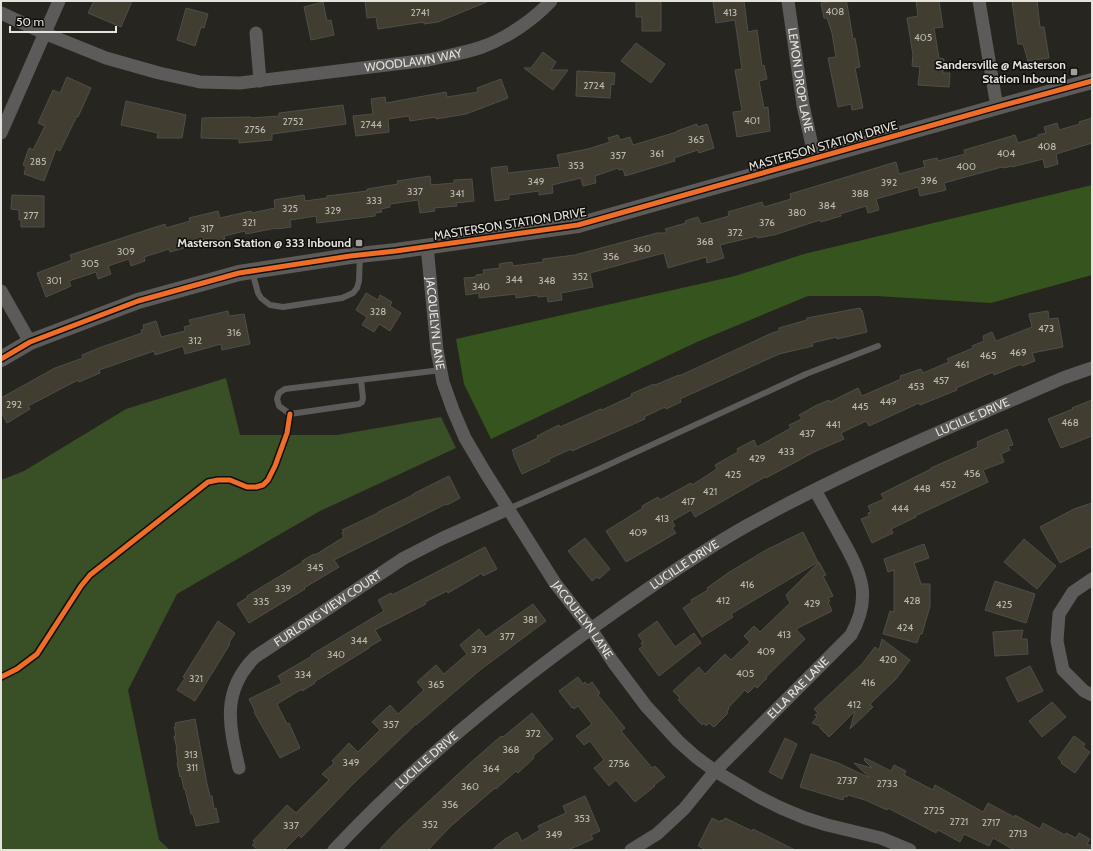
<svg xmlns="http://www.w3.org/2000/svg" width="1093" height="851" font-family="Cabin,sans-serif">
<rect width="100%" height="100%" fill="#262520"/>
<path fill="#395026" d="M226,378L240,435H337L441,417L456,448L320,511L177,594L128,690L159,840L170,850H1V480L24,471L126,409Z"/>
<path fill="#36541d" d="M1092,185V275L991,303L876,296H808L697,342L491,439L464,384L456,339L735,276L804,254Z"/>
<path fill="#413d30" stroke="#4f4e4a" d="M94,1H132L121,27L88,13Z
M365,1H489L438,22L424,24V22L378,29L376,17L367,18Z
M636,1H661V31H642V17H636Z
M713,1H744L748,32L757,30L762,66L764,65L767,79L759,81L764,108L768,107L770,131L737,137L733,112L742,111L735,70L742,69L735,20L716,23Z
M834,1H846L847,4L853,39L855,38L860,67L855,68L863,108L852,110L851,104L838,107L828,58L836,57L832,33L827,18H824L821,3Z
M916,1H939L943,27L934,28L939,58L944,59L943,73H950L949,87L918,85L920,67L912,66L913,55L907,18L918,16Z
M1012,1H1037L1040,27H1044L1049,58L1028,61L1023,44H1018Z
M323,2L327,21L331,20L334,35L311,40L304,7Z
M186,8L208,14L204,28L201,27L195,46L177,40Z
M636,43L665,64L651,83L621,61Z
M543,52L556,62L551,70H568L553,90L524,68H531Z
M577,71L615,73L614,85L611,84L610,98L576,96Z
M67,77L91,88L78,117L77,116L60,151L56,149L44,181L24,174L26,167L23,165L29,148L33,150L45,126L38,123L53,90L60,93Z
M501,79L508,98L466,114L436,119V117L410,121L409,116L388,119L389,132L356,136L353,116L373,114L371,99L385,97L386,103L446,92L447,97L478,92L477,88Z
M126,101L186,115L182,138H157L158,133L121,125Z
M343,105L346,124L272,134V140L239,143V139L201,138L202,118L251,117V118L279,116V113Z
M1092,118V143L1056,154L1058,164L1045,168L1043,159L1012,167V166L1003,168L1002,167L944,183L946,190L920,196L918,187L876,199L879,210L868,213L866,206L840,214L841,216L821,222L820,220L774,235L757,238V236L720,245L724,258L707,263L706,257L668,268L664,253L634,261L590,273L593,287L561,293L562,300L548,302L547,296L538,297L537,295L516,298V294L479,298V293L466,295L464,278L476,277V275L484,274L483,270L500,268L499,264L512,262L513,266L543,262V259L575,255L657,233H667L665,229L686,223L685,221L698,217L701,224L729,216L728,212L762,202L764,207L791,199L790,194L896,162L899,174L925,167L923,161L937,158L938,161L965,154L964,150L995,141L1015,135L1018,143L1038,137V135L1046,133L1044,127L1057,123L1059,130L1080,124L1079,122Z
M697,124L698,127L707,124L714,148L699,153L698,150L674,158L675,161L625,176L623,169L619,170L618,168L595,176L596,183L583,186L581,178L552,185L553,193L539,195V191L509,195V199L495,201L491,168L507,166L508,173L560,167L557,155L588,149L610,142L608,138L618,135L620,140L630,137L633,145L677,132V131Z
M430,176L431,185L454,183V180L472,179L474,201L456,203L457,206L434,208L435,211L420,213L418,200L390,204V207L381,209L382,212L375,213V216L317,223L316,216L290,220L291,227L277,229L276,228L246,234L245,231L224,236L225,239L211,242L210,238L183,244L184,248L170,252L169,249L144,257L145,261L131,266L129,259L108,266L111,274L98,279L96,272L69,281L71,286L46,297L37,273L72,260L70,255L165,224L166,228L190,221L189,218L218,211L220,218L251,211L252,213L275,208L274,200L304,195L305,201L327,198V196L367,191V189L398,184L397,181Z
M12,195L44,196V227H21V220H19V210L11,209Z
M366,293L378,300L380,295L392,302L390,306L401,313L390,331L379,324L374,332L362,325L367,317L356,310Z
M860,308L861,311L862,310L867,332L837,339V337L812,343L813,346L779,354L680,399L681,402L666,409L665,407L644,417L645,419L572,451L571,449L549,459L550,461L522,474L513,454H514L512,450L538,438L537,436L559,425L560,427L601,409L602,410L632,396L631,394L654,384L655,385L679,375V376L772,333L779,331V328L807,320V318Z
M228,311L229,316L244,314L250,344L222,350L221,344L185,354L183,346L155,355L154,351L99,370L100,373L79,382L78,380L28,406L30,409L7,423L1,412V398L55,368L83,358L82,355L99,348L142,333L141,330L144,329L143,325L156,321L161,337L185,331L184,327L191,325L189,320Z
M1048,311L1049,319L1058,318L1063,347L1032,353L1035,361L1022,366L1021,364L994,375L993,372L956,388L957,390L920,405L919,403L869,426L866,421L841,433L844,439L814,452L766,478L765,477L695,517L691,510L672,521L675,526L672,528L676,533L626,562L606,531L643,508L642,506L658,497L660,500L691,483L692,485L717,469L715,465L738,452L737,449L754,440L757,447L791,428L789,425L802,419L799,415L815,406L829,400L830,402L858,388L862,396L901,379L900,376L921,369L923,373L949,362L947,359L973,348L972,346L984,341L983,336L992,332L996,341L1032,327L1029,314Z
M1092,400V436L1061,448L1048,419L1073,409L1072,408Z
M1007,429L1013,445L1008,446L1010,450L1001,454L1004,462L983,470L988,482L915,516L916,517L891,529L893,533L872,543L861,519L869,516L868,513L871,512L868,506L884,499L881,494L931,469V468L978,447L977,442Z
M449,476L460,498L447,505L446,504L334,560L339,567L304,588L305,589L249,623L237,604L248,597L247,596L303,562L302,561L314,554L315,555L344,537L342,533L344,532L342,530L378,513V512L413,495V494Z
M1092,503V546L1060,563L1040,527L1074,509Z
M803,532L818,562L731,614L733,617L702,637L683,608L692,602L691,600L708,590L707,588L728,573L766,550Z
M585,538L610,569L599,579L597,577L592,581L568,551Z
M1024,539L1056,566L1037,589L1004,562Z
M924,544L929,558L914,563L921,584H930V606L922,634H920L917,643L883,634L890,611L894,612V570L888,572L884,559Z
M485,547L497,569L483,576L482,573L448,593L447,591L425,602L426,604L375,630L381,640L369,647V648L314,682L315,683L302,691V689L277,704L287,724L289,723L300,748L280,758L254,712L255,711L249,699L282,683L278,676L312,656L311,655L384,611L378,600L391,593L392,595L404,589Z
M819,562L826,575L823,576L833,596L828,598L830,601L828,602L832,611L796,629L805,639L766,677L767,678L757,688L755,686L748,693L745,690L728,708L729,709L727,711L728,713L714,727L709,723L706,726L704,723L702,725L678,700L680,698L673,691L699,667L705,674L725,654L731,660L750,642L744,636L754,626L760,632L790,603L786,595Z
M995,581L1035,594L1026,623L985,610Z
M533,604L546,621L480,670L416,725V724L354,783L301,838L299,835L284,850H258L252,845L255,843L253,841L287,805L296,813L329,780L322,774L334,763L332,761L349,743L358,752L380,730L372,722L390,705L398,714L424,690L417,682L436,665L444,674L467,654L460,645L479,629L486,637Z
M218,621L235,633L229,643L230,644L195,701L177,690L185,678L183,677Z
M657,621L675,647L694,633L701,643L659,676L639,649L643,646L641,643L643,642L638,635Z
M1023,630L1021,639H1027L1028,654L995,656L993,632Z
M882,639L910,660L896,679L870,704L873,707L850,729L855,711L829,737L820,728V726L812,723L817,717L815,715L818,713L814,709L862,664L875,647L879,650Z
M1030,666L1043,691L1018,702L1006,678Z
M578,677L583,684L585,682L588,685L592,682L600,693L598,695L625,728L621,731L652,768L655,766L665,777L654,785L655,786L635,802L616,780L609,786L594,768L604,760L590,741L584,745L576,736L592,724L578,706L574,709L573,707L572,708L559,691Z
M1052,702L1066,717L1042,737L1029,721Z
M532,713L553,739L533,756L534,758L518,773L516,771L496,789L495,788L450,827L428,850H379L398,830L468,765L501,736L503,737Z
M195,719L207,784L210,796H212L214,809L216,808L219,822L196,826L193,814H191L185,789H184L181,776L180,777L177,763L178,762L176,750L177,749L174,736H176L174,727L176,726L175,723Z
M1074,736L1085,744L1083,747L1090,752L1075,773L1061,763L1062,762L1058,758Z
M785,738L797,744L782,779L769,772Z
M811,754L838,763L870,778L854,763L872,768L864,760L865,758L891,771L894,765L906,771L904,775L933,790L935,785L983,812L988,803L1014,817L1015,815L1040,829L1043,823L1065,835L1066,833L1076,838L1079,833L1090,839L1087,844L1092,846V850H1014L993,838L989,846L964,834L960,842L938,830L936,833L888,808L887,810L865,800L848,795L847,797L844,796L843,800L800,787Z
M585,796L600,831L591,835L593,839L568,850H492L505,839L517,832L522,841L540,830L538,826L566,813L563,806Z
M712,818L720,822L721,820L723,821L725,818L752,831L753,829L795,850H707L698,846Z"/>
<g fill="none" stroke-linecap="round" stroke-linejoin="round">
<path stroke="#5c5b59" stroke-width="6" d="M252,271L258,293L261,298L270,305L283,307L342,298L353,293L357,288L359,281L360,255
M361,380L363,398L362,402L359,404L290,414L279,406L277,399L279,393L285,389L441,370
M508,509L597,470L806,374L878,346"/>
<g stroke="#5c5b59" stroke-width="13">
<path id="s1" d="M788,1L803,105L815,159"/>
<path d="M979,1L997,107"/>
<path id="s2" d="M1,13L44,33L106,58L159,73L200,82L240,83L428,60C446,56 465,53 482,47C507,38 533,20 551,1"/>
<path d="M256,33L260,81"/>
<path d="M1,133L59,1"/>
<path id="s3" d="M427,246L437,350L443,382L453,410L465,438L485,472L555,583L591,629L613,662L646,706L678,741L696,757L715,771L759,797L781,808L805,818L827,825L881,838L910,850"/>
<path d="M1,291L30,342"/>
<path d="M1092,579L1073,592L1059,614L1057,641L1063,670L1084,691L1092,695"/>
<path id="s4" d="M239,768C229,725 221,691 255,657L404,558L443,538L508,509"/>
<path id="s5" d="M334,850C418,760 515,682 616,611C659,581 702,551 748,525C849,469 957,424 1063,378L1092,368"/>
<path id="s6" d="M631,850L657,834L684,809L715,771L851,635C872,597 862,575 842,539C833,523 824,506 815,490"/>
</g>
<path stroke="#5c5b59" stroke-width="16" d="M1,359L30,342L138,301L239,273L350,256L396,251L578,225L997,107L1092,81"/>
<defs>
<path id="cycleway" d="M1,359L30,342L138,301L239,273L350,256L396,251L578,225L997,107L1092,81
M1,677L17,669L37,654L81,586L90,575L208,482L218,480H230L247,487H256L263,485L268,480L275,466L287,433L290,414"/>
</defs>
<use href="#cycleway" stroke="#100f0b" stroke-width="8"/>
<use href="#cycleway" stroke="#ee6e29" stroke-width="5"/>
</g>
<g fill="#a2a09b" stroke="#100f0b" stroke-width="1.5">
<rect x="1070" y="68" width="8" height="8" rx="2"/>
<rect x="355" y="239" width="8" height="8" rx="2"/>
</g>
<g text-anchor="middle" stroke-width="3" stroke-linejoin="round" paint-order="stroke">
<g font-size="10" fill="#bcbab2">
<text x="835" y="15">408</text>
<text x="420" y="16">2741</text>
<text x="730" y="16">413</text>
<text x="923" y="41">405</text>
<text x="594" y="89">2724</text>
<text x="752" y="124">401</text>
<text x="293" y="125">2752</text>
<text x="371" y="128">2744</text>
<text x="255" y="133">2756</text>
<text x="696" y="143">365</text>
<text x="1047" y="150">408</text>
<text x="657" y="157">361</text>
<text x="1006" y="157">404</text>
<text x="618" y="159">357</text>
<text x="38" y="165">285</text>
<text x="576" y="169">353</text>
<text x="966" y="170">400</text>
<text x="929" y="184">396</text>
<text x="536" y="185">349</text>
<text x="889" y="186">392</text>
<text x="415" y="195">337</text>
<text x="457" y="197">341</text>
<text x="860" y="197">388</text>
<text x="374" y="204">333</text>
<text x="827" y="209">384</text>
<text x="290" y="212">325</text>
<text x="333" y="214">329</text>
<text x="797" y="216">380</text>
<text x="31" y="219">277</text>
<text x="249" y="226">321</text>
<text x="767" y="226">376</text>
<text x="207" y="232">317</text>
<text x="735" y="236">372</text>
<text x="705" y="245">368</text>
<text x="642" y="252">360</text>
<text x="126" y="255">309</text>
<text x="611" y="260">356</text>
<text x="90" y="267">305</text>
<text x="580" y="280">352</text>
<text x="514" y="283">344</text>
<text x="54" y="284">301</text>
<text x="547" y="284">348</text>
<text x="481" y="290">340</text>
<text x="378" y="315">328</text>
<text x="1046" y="332">473</text>
<text x="234" y="336">316</text>
<text x="195" y="344">312</text>
<text x="1018" y="356">469</text>
<text x="988" y="359">465</text>
<text x="962" y="368">461</text>
<text x="941" y="384">457</text>
<text x="916" y="390">453</text>
<text x="888" y="405">449</text>
<text x="14" y="408">292</text>
<text x="860" y="410">445</text>
<text x="1070" y="426">468</text>
<text x="833" y="428">441</text>
<text x="807" y="437">437</text>
<text x="786" y="455">433</text>
<text x="757" y="462">429</text>
<text x="972" y="477">456</text>
<text x="733" y="478">425</text>
<text x="948" y="488">452</text>
<text x="922" y="492">448</text>
<text x="710" y="495">421</text>
<text x="688" y="505">417</text>
<text x="900" y="512">444</text>
<text x="662" y="522">413</text>
<text x="638" y="536">409</text>
<text x="315" y="571">345</text>
<text x="747" y="588">416</text>
<text x="283" y="592">339</text>
<text x="723" y="604">412</text>
<text x="912" y="604">428</text>
<text x="261" y="605">335</text>
<text x="812" y="607">429</text>
<text x="1004" y="608">425</text>
<text x="530" y="623">381</text>
<text x="905" y="631">424</text>
<text x="784" y="638">413</text>
<text x="507" y="640">377</text>
<text x="359" y="644">344</text>
<text x="479" y="653">373</text>
<text x="766" y="655">409</text>
<text x="336" y="658">340</text>
<text x="888" y="663">420</text>
<text x="745" y="677">405</text>
<text x="303" y="678">334</text>
<text x="196" y="682">321</text>
<text x="868" y="686">416</text>
<text x="436" y="688">365</text>
<text x="854" y="708">412</text>
<text x="391" y="728">357</text>
<text x="533" y="737">372</text>
<text x="511" y="753">368</text>
<text x="191" y="758">313</text>
<text x="351" y="766">349</text>
<text x="619" y="767">2756</text>
<text x="192" y="771">311</text>
<text x="491" y="772">364</text>
<text x="847" y="784">2737</text>
<text x="887" y="787">2733</text>
<text x="470" y="790">360</text>
<text x="450" y="808">356</text>
<text x="934" y="814">2725</text>
<text x="582" y="822">353</text>
<text x="959" y="825">2721</text>
<text x="991" y="826">2717</text>
<text x="430" y="828">352</text>
<text x="291" y="829">337</text>
<text x="1018" y="837">2713</text>
<text x="554" y="838">349</text>
</g>
<g font-size="12" fill="#e5e3dd" stroke="#100f0b">
<text dy="4" stroke="none"><textPath href="#s2" startOffset="426">WOODLAWN WAY</textPath></text>
<text dy="4" stroke="none"><textPath href="#s1" startOffset="80">LEMON DROP LANE</textPath></text>
<text transform="translate(823 146) rotate(-16)" y="4">MASTERSON STATION DRIVE</text>
<text transform="translate(510 224) rotate(-9)" y="4">MASTERSON STATION DRIVE</text>
<text dy="4" stroke="none"><textPath href="#s3" startOffset="78">JACQUELYN LANE</textPath></text>
<text dy="4" stroke="none"><textPath href="#s5" startOffset="777">LUCILLE DRIVE</textPath></text>
<text dy="4" stroke="none"><textPath href="#s5" startOffset="453">LUCILLE DRIVE</textPath></text>
<text dy="4" stroke="none"><textPath href="#s4" startOffset="206">FURLONG VIEW COURT</textPath></text>
<text dy="4" stroke="none"><textPath href="#s3" startOffset="414">JACQUELYN LANE</textPath></text>
<text dy="4" stroke="none"><textPath href="#s6" startOffset="234">ELLA RAE LANE</textPath></text>
<text dy="4" stroke="none"><textPath href="#s5" startOffset="129">LUCILLE DRIVE</textPath></text>
</g>
<g font-size="12" font-weight="bold" fill="#e5e3dd" stroke="#100f0b" text-anchor="end">
<text x="1066" y="69">Sandersville @ Masterson<tspan x="1066" dy="14">Station Inbound</tspan></text>
<text x="351" y="247">Masterson Station @ 333 Inbound</text>
</g>
</g>
<rect width="1093" height="851" fill="none" stroke="#e5e3dd" stroke-width="4"/>
<path d="M10 26v6h106v-6" fill="none" stroke="#e5e3dd" stroke-width="2"/>
<text x="16" y="26" font-size="12" fill="#e5e3dd" stroke="#100f0b" stroke-width="3" paint-order="stroke">50 m</text>
</svg>
